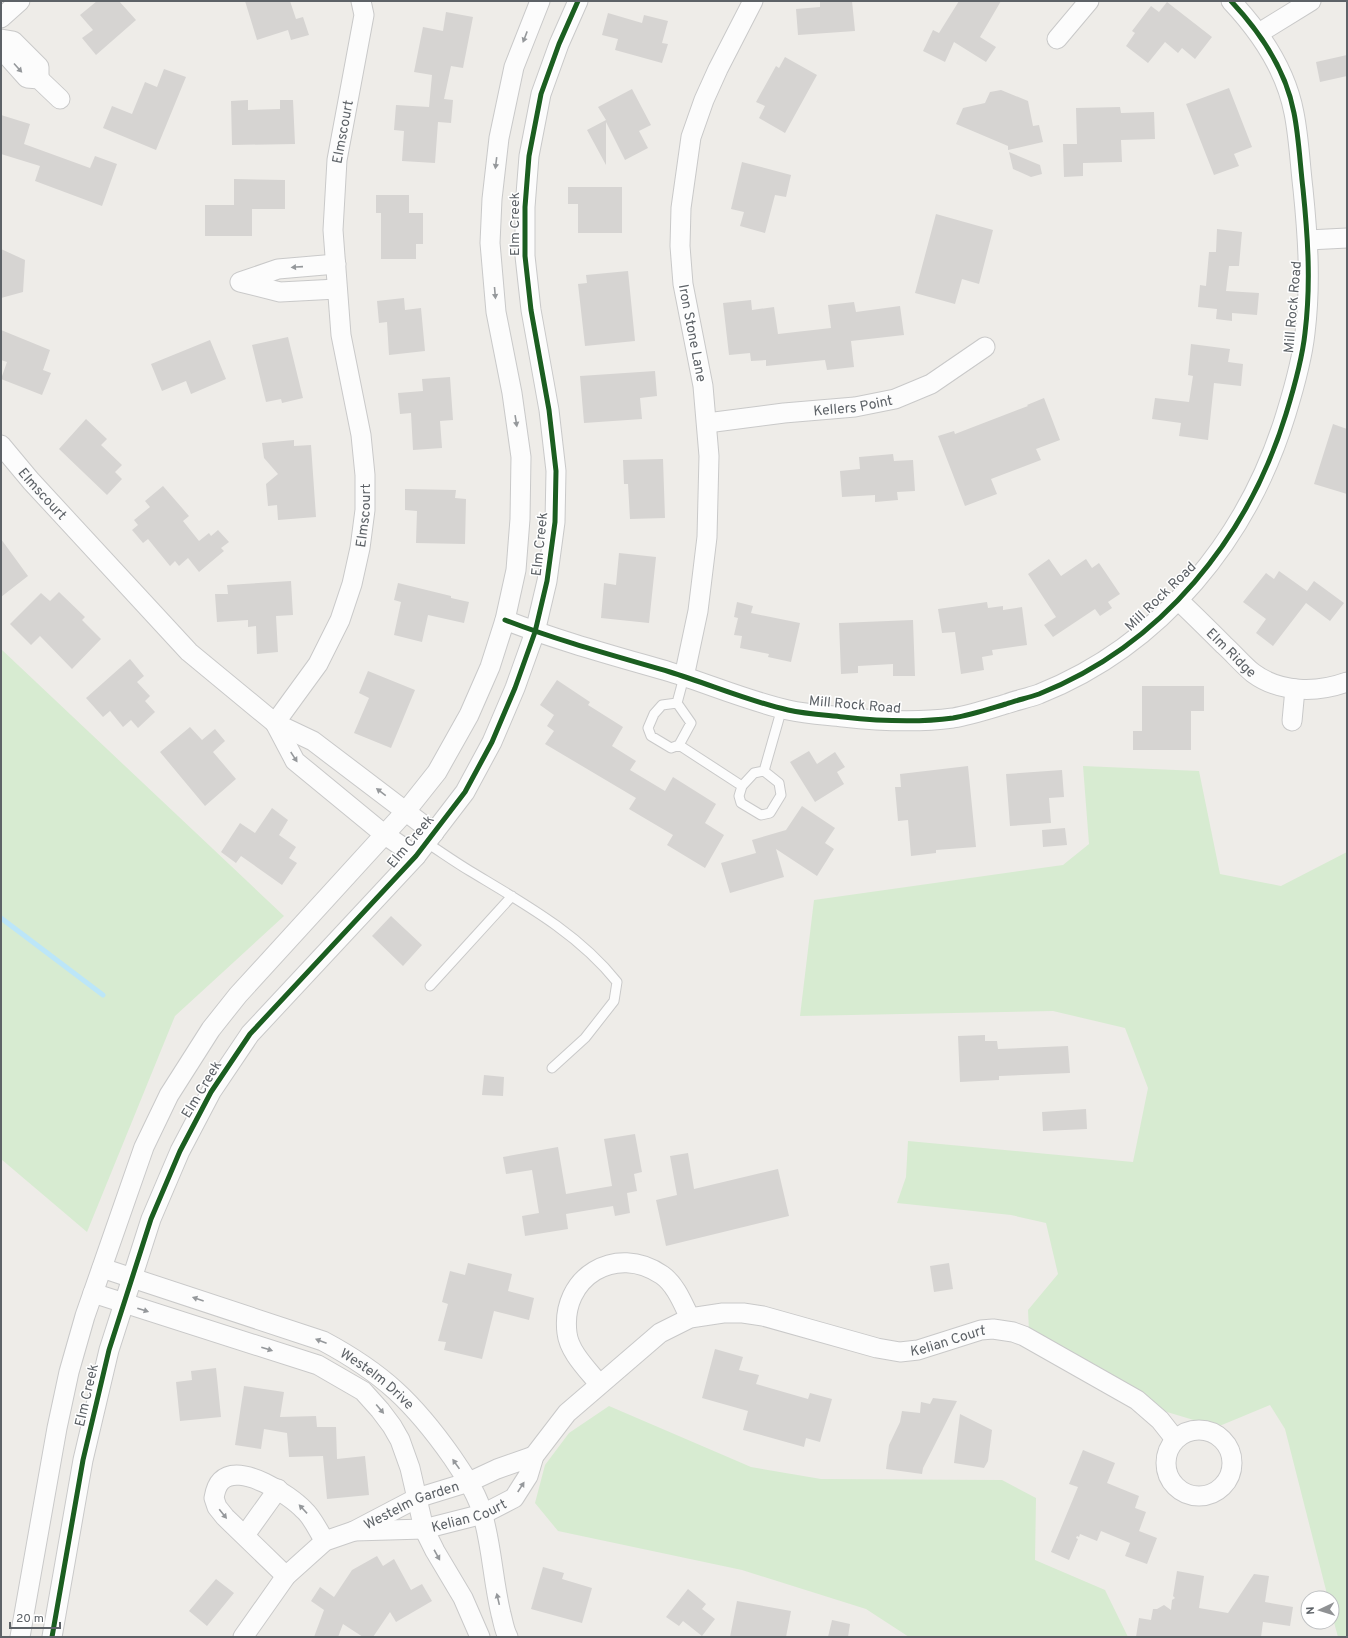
<svg xmlns="http://www.w3.org/2000/svg" width="1348" height="1638" font-family="Overpass,sans-serif">
<rect width="100%" height="100%" fill="#eeece8"/>
<path fill="#d7ebd1" d="M1,649L284,916L175,1016L87,1232L1,1159Z
M1083,766L1199,771L1220,874L1281,886L1347,852V1637H1338L1332,1615V1598H1328L1285,1429L1270,1405L1217,1427L1167,1412L1136,1389L1029,1331L1028,1310L1058,1274L1046,1223L1011,1215L897,1203L906,1177L908,1141L1133,1162L1148,1088L1125,1028L1053,1011L800,1016L814,900L1063,865L1089,844Z
M609,1406L751,1467L821,1479L1002,1480L1036,1498L1035,1560L1105,1590L1128,1637H909L866,1609L742,1570L558,1531L535,1503L545,1465L569,1433Z"/>
<g fill="none" stroke-linecap="round" stroke-linejoin="round">
<path stroke="#bce6f8" stroke-width="5" d="M1,918L103,995"/>
</g>
<path fill="#d6d4d2" d="M97,1H119L136,20L96,55L82,38L93,30L80,15Z
M245,1H290L296,19L303,17L309,35L291,40L288,30L257,40Z
M820,1H852L855,31L798,35L796,9L820,7Z
M959,1H1001L980,37L996,47L986,62L954,42L945,62L923,51L933,30L939,33Z
M1167,2L1212,37L1195,59L1182,48L1178,53L1165,42L1148,63L1126,46L1135,33L1132,31L1151,6L1159,12Z
M446,12L473,17L463,68L451,66L444,99L453,100L451,123L438,122L435,163L402,161L404,131L394,130L396,105L429,107L432,75L414,72L423,27L443,31Z
M608,13L642,23L644,15L668,21L662,43L668,44L662,63L615,50L618,39L602,35Z
M1347,55V76L1320,82L1316,62Z
M785,57L817,75L785,133L759,118L765,106L756,102L776,66L779,68Z
M164,69L186,77L156,150L103,128L112,106L132,114L145,82L157,87Z
M1229,88L1252,147L1234,154L1239,166L1214,175L1186,104Z
M632,89L651,125L639,131L648,148L625,160L606,122V165L587,130L606,120L598,107Z
M1001,90L1028,101L1033,126L1039,125L1043,142L1008,150V146L956,124L963,108L985,103L990,92Z
M248,100V110L280,109V100H293L295,144L232,145L231,101Z
M1120,107L1121,113L1154,112L1155,139L1121,140L1122,162L1083,163V176L1064,177L1063,144H1077L1076,108Z
M1,115L30,124L24,144L90,168L95,156L117,164L102,206L35,181L40,166L1,154Z
M1009,152L1040,165L1042,174L1031,177L1013,169Z
M742,162L791,175L786,197L775,195L765,233L740,226L744,212L731,209Z
M234,179L285,180V209H252V236H205V205H234Z
M568,187H622V233H578V204H568Z
M376,195H409V213H423V244H416V259H381V213H376Z
M936,214L993,230L979,284L962,279L955,304L915,293Z
M1217,229L1242,232L1239,266H1229L1226,291L1259,293L1257,315L1232,313V321L1216,319L1217,309L1198,307L1200,285L1206,286L1209,252H1216Z
M1,249L25,260L23,292L1,298Z
M628,271L635,341L585,346L578,284L587,283L586,275Z
M404,298L405,310L421,308L425,351L389,355L387,322L379,323L377,301Z
M751,300L752,310L774,307L778,334L831,328L828,305L854,302L856,312L900,306L904,335L851,341L854,367L827,370L825,360L766,366V360L751,361L750,353L729,355L723,303Z
M1,330L50,350L43,370L51,373L42,395L1,379L7,362L1,360Z
M288,337L303,398L282,403L281,399L266,402L252,345Z
M210,340L226,379L191,394L186,381L162,391L151,364Z
M1191,344L1230,349L1228,362L1243,364L1241,386L1214,383L1208,440L1179,436L1181,423L1152,419L1155,398L1189,402L1193,376L1188,375Z
M655,371L657,396L640,398L642,419L584,423L580,376Z
M450,377L453,420L440,421L442,448L413,450L411,413L400,414L398,393L423,391L422,379Z
M1044,398L1060,440L1036,449L1041,460L991,479L997,494L965,506L938,436L954,431L955,434L1028,406L1027,405Z
M86,419L107,439L101,445L122,465L115,472L122,479L107,495L59,449Z
M1333,424L1347,429V494L1314,484Z
M294,440V446L311,445L316,517L278,520L277,505L268,506L266,484L278,474L264,458L262,443Z
M893,454L894,461L913,460L915,491L897,492L898,500L875,502V495L842,497L840,471L860,469L859,457Z
M663,459L665,518L630,519L628,484H624L623,460Z
M163,486L189,516L183,521L199,541L209,533L211,536L218,530L229,542L221,548L224,551L199,572L188,558L179,566L175,561L170,566L148,539L143,543L132,530L138,525L134,520L150,507L145,501Z
M405,489L456,490L455,498L466,499L465,544L416,543L417,511L405,510Z
M1,539L28,576L1,597Z
M619,553L656,557L649,623L601,618L604,583L616,585Z
M1049,559L1061,576L1086,559L1092,568L1099,563L1120,594L1108,602L1112,608L1100,616L1095,609L1053,637L1044,625L1056,617L1028,574Z
M1279,571L1307,591L1314,581L1344,603L1330,621L1306,603L1273,646L1256,633L1266,619L1243,602L1266,573L1274,579Z
M291,581L293,615L276,616L278,652L257,654L256,626L248,627V620L217,622L215,594H228L227,585Z
M398,583L451,596V598L469,602L464,623L428,615L422,642L394,635L401,602L394,600Z
M59,592L85,617L82,620L101,639L72,669L40,636L31,645L10,624L41,593L50,601Z
M737,602L753,606L751,613L800,623L791,662L768,657L769,654L740,648L742,636L734,635L738,618L734,617Z
M987,602L988,608L1003,606V610L1022,607L1027,645L992,650L993,655L982,657L984,670L961,674L955,632L942,633L938,609Z
M913,620L915,676H893V664L858,666V673L841,674L839,623Z
M130,659L144,676L137,682L150,696L145,701L155,712L138,728L131,720L123,727L110,711L103,717L86,698Z
M368,671L415,690L391,748L354,733L369,698L359,693Z
M557,680L590,702L588,705L623,727L612,746L636,761L630,770L665,791L673,777L716,804L705,823L724,835L705,868L667,845L673,835L629,809L636,798L545,744L554,731L547,726L554,715L540,705Z
M1142,686H1204V711H1191V750H1133V731H1142Z
M190,727L202,740L215,729L225,741L213,752L236,779L205,806L160,752Z
M809,751L817,764L835,752L845,767L837,772L844,784L815,802L790,762Z
M968,766L976,847L936,850V853L911,856L908,820L898,821L895,787H901L900,774Z
M1062,770L1064,797L1049,798L1051,823L1010,826L1006,774Z
M802,806L835,828L825,843L834,849L817,876L776,849L784,877L730,893L721,863L756,853L752,840L786,830Z
M272,808L288,820L279,835L296,847L289,858L297,863L282,885L241,856L236,863L221,852L240,823L255,833Z
M1065,828L1067,845L1043,847L1042,830Z
M391,916L422,945L403,966L372,936Z
M985,1035V1041H997L998,1049L1068,1046L1070,1073L999,1076V1080L960,1082L958,1036Z
M484,1075L504,1077L503,1096L482,1095Z
M1086,1109L1087,1129L1043,1131L1042,1112Z
M635,1134L642,1172L634,1174L637,1191L627,1193L630,1213L615,1216L613,1206L566,1214L568,1229L525,1236L522,1216L539,1213L532,1170L506,1174L503,1157L558,1147L566,1194L612,1186L604,1139Z
M688,1153L694,1189L778,1169L789,1216L666,1246L656,1200L677,1195L670,1156Z
M468,1263L512,1274L508,1291L534,1298L529,1320L494,1311L482,1359L444,1350L446,1342L438,1341L448,1304L442,1302L450,1271L465,1275Z
M949,1263L953,1289L934,1292L930,1266Z
M715,1349L743,1357L739,1370L759,1375L756,1384L808,1399L810,1393L832,1399L820,1442L806,1438L804,1447L743,1430L748,1411L702,1398Z
M216,1368L221,1417L180,1421L176,1382L192,1380L191,1371Z
M244,1386L284,1392L280,1417L316,1416L317,1427H336L337,1459L365,1456L369,1495L327,1499L323,1456L289,1457L287,1433L264,1429L261,1449L235,1445Z
M933,1398L957,1401L923,1468L922,1474L886,1469L889,1445L900,1422L902,1411L920,1413L921,1402L930,1404Z
M960,1414L992,1430L988,1461L984,1468L954,1463Z
M1083,1450L1115,1463L1107,1483L1139,1496L1135,1508L1146,1512L1139,1531L1157,1538L1147,1564L1125,1556L1130,1543L1101,1531L1097,1541L1080,1534L1079,1537L1077,1536L1076,1538L1078,1539L1069,1560L1051,1552L1078,1487L1069,1484Z
M377,1556L383,1566L394,1559L411,1590L422,1584L432,1601L396,1622L390,1612L373,1637H363L343,1624L338,1637H314L324,1610L311,1601L320,1587L334,1597L352,1570Z
M543,1567L564,1573L562,1579L592,1588L582,1623L531,1609Z
M1177,1571L1204,1576L1199,1608L1228,1613L1254,1574L1269,1576L1265,1602L1293,1607L1290,1626L1263,1622L1261,1637H1136L1139,1618L1151,1620L1153,1609H1157L1164,1605L1171,1610L1172,1600L1175,1598L1173,1596Z
M216,1579L234,1593L207,1626L189,1611Z
M688,1589L706,1604L702,1609L715,1619L702,1636L683,1621L679,1626L666,1617Z
M737,1601L791,1611L786,1637H730Z
M832,1620L850,1624L848,1637H828Z"/>
<g fill="none" stroke-linecap="round" stroke-linejoin="round">
<defs>
<path id="lane" d="M684,677L677,703L691,723L679,745L742,786L754,773L764,771L782,708
M677,703L662,705L654,714L648,728L651,736L671,748L679,745
M742,786L739,796L741,803L761,815L770,813L781,795L779,783L764,771
M427,843C441,852 455,862 470,871C523,903 578,933 617,982L614,1001L585,1038L552,1068
M430,986L512,896"/>
<g id="street">
<path d="M1,18L20,1"/>
<path d="M1259,33L1311,1"/>
<path d="M1,39L13,41L39,67V79"/>
<path d="M1057,39L1089,1"/>
<path d="M2,40V50L27,78L39,79L60,99"/>
<path d="M1308,240L1347,238"/>
<path d="M336,264L278,269L240,282L280,292L337,289"/>
<path id="s1" d="M707,423L784,413L855,407L895,399L931,384L985,347"/>
<path id="s2" d="M1,445L31,481L189,652L275,723L318,664L340,620L352,584L360,548L365,510V475L361,435L341,335L333,230L337,160L364,15L361,1"/>
<path id="s3" d="M1178,600C1194,615 1209,630 1224,645C1234,654 1243,665 1253,673C1280,693 1317,693 1347,682"/>
<path d="M505,620C559,641 615,656 670,672C709,684 748,701 788,710C806,714 825,715 843,717C879,721 916,723 953,718C971,715 989,709 1006,704C1017,700 1028,698 1039,694C1162,645 1248,538 1286,414C1294,388 1302,361 1305,333C1311,284 1308,238 1303,189C1300,164 1299,138 1294,113C1286,70 1261,33 1231,1"/>
<path d="M684,677L698,611L707,537L709,456L703,386L683,284L680,246L681,208L691,137L704,100L718,69L753,1"/>
<path d="M1292,721L1295,689"/>
<path d="M275,723L295,761L385,835L416,856"/>
<path d="M275,723L313,741L434,833"/>
<path id="s4" d="M102,1268L323,1341C383,1373 414,1403 452,1457C464,1475 478,1494 483,1516C492,1548 493,1581 501,1614C503,1621 504,1630 508,1637"/>
<path d="M93,1293L318,1365L363,1391L380,1410L392,1426L400,1440L410,1468L424,1529L435,1551L463,1598L480,1637"/>
<path d="M599,1384C588,1370 569,1352 567,1333C560,1277 616,1243 662,1275C676,1285 683,1304 690,1318"/>
<circle cx="1199" cy="1463" r="33"/>
<path id="s5" d="M354,1531L424,1529L483,1514L514,1498L528,1476L534,1456L567,1413L660,1333L690,1318L723,1313H743L763,1316L877,1348L900,1352L918,1350L981,1330L993,1329L1013,1332L1024,1336L1137,1400L1160,1420L1175,1439"/>
<path d="M245,1535L278,1489"/>
<path d="M286,1576L225,1517L217,1507L214,1498C215,1492 217,1485 221,1481C240,1462 290,1495 304,1510C313,1518 318,1531 325,1541"/>
<path d="M20,1637L57,1428L69,1372L85,1316L144,1147L169,1095L211,1029L238,995L406,811L437,772L469,715L490,667L505,620L516,570L520,519L521,457L512,393L496,312L490,243L492,199L499,138L514,67L540,1"/>
<path d="M52,1637L83,1460L109,1350L151,1219L180,1151L211,1092L250,1034L416,856L465,792L492,742L515,688L535,632L547,581L555,522L556,471L549,410L531,310L525,256V207L529,156L541,94L559,44L578,1"/>
<path id="s6" d="M243,1637L286,1576L325,1541L354,1531L417,1498L469,1482L497,1469L534,1456"/>
</g>
</defs>
<use href="#lane" stroke="#c9c9c9" stroke-width="11"/>
<use href="#street" stroke="#c9c9c9" stroke-width="21"/>
<use href="#lane" stroke="#fcfcfc" stroke-width="9"/>
<use href="#street" stroke="#fcfcfc" stroke-width="19"/>
<defs>
<path id="cycleway" d="M505,620C559,641 615,656 670,672C709,684 748,701 788,710C806,714 825,715 843,717C879,721 916,723 953,718C971,715 989,709 1006,704C1017,700 1028,698 1039,694C1162,645 1248,538 1286,414C1294,388 1302,361 1305,333C1311,284 1308,238 1303,189C1300,164 1299,138 1294,113C1286,70 1261,33 1231,1
M52,1637L83,1460L109,1350L151,1219L180,1151L211,1092L250,1034L416,856L465,792L492,742L515,688L535,632L547,581L555,522L556,471L549,410L531,310L525,256V207L529,156L541,94L559,44L578,1"/>
</defs>
<use href="#cycleway" stroke="#fff" stroke-width="8"/>
<use href="#cycleway" stroke="#1b5e20" stroke-width="5"/>
</g>
<defs><path id="oneway-solid" d="M-6-.8H1V-3.2L6.5 0L1 3.2V.8H-6Z"/></defs>
<g fill="#95989b">
<use href="#oneway-solid" transform="translate(525 37) rotate(111)"/>
<use href="#oneway-solid" transform="translate(18 68) rotate(48)"/>
<use href="#oneway-solid" transform="translate(496 163) rotate(97)"/>
<use href="#oneway-solid" transform="translate(297 267) rotate(176)"/>
<use href="#oneway-solid" transform="translate(495 293) rotate(85)"/>
<use href="#oneway-solid" transform="translate(516 421) rotate(81)"/>
<use href="#oneway-solid" transform="translate(294 757) rotate(57)"/>
<use href="#oneway-solid" transform="translate(381 792) rotate(-143)"/>
<use href="#oneway-solid" transform="translate(198 1299) rotate(-161)"/>
<use href="#oneway-solid" transform="translate(143 1310) rotate(18)"/>
<use href="#oneway-solid" transform="translate(321 1341) rotate(-159)"/>
<use href="#oneway-solid" transform="translate(267 1349) rotate(18)"/>
<use href="#oneway-solid" transform="translate(380 1409) rotate(50)"/>
<use href="#oneway-solid" transform="translate(456 1464) rotate(-125)"/>
<use href="#oneway-solid" transform="translate(521 1487) rotate(-57)"/>
<use href="#oneway-solid" transform="translate(303 1509) rotate(-133)"/>
<use href="#oneway-solid" transform="translate(223 1514) rotate(51)"/>
<use href="#oneway-solid" transform="translate(437 1555) rotate(61)"/>
<use href="#oneway-solid" transform="translate(498 1599) rotate(-103)"/>
</g>
<g text-anchor="middle" stroke-width="3" stroke-linejoin="round" paint-order="stroke">
<g font-size="14" fill="#5d6267" stroke="#fff">
<text dy="5" stroke="none"><textPath href="#s2" startOffset="1008">Elmscourt</textPath></text>
<text transform="translate(514 224) rotate(-90)" y="5">Elm Creek</text>
<text transform="translate(1292 307) rotate(-85)" y="5">Mill Rock Road</text>
<text transform="translate(693 333) rotate(79)" y="5">Iron Stone Lane</text>
<text dy="5" stroke="none"><textPath href="#s1" startOffset="147">Kellers Point</textPath></text>
<text dy="5" stroke="none"><textPath href="#s2" startOffset="64">Elmscourt</textPath></text>
<text dy="5" stroke="none"><textPath href="#s2" startOffset="621">Elmscourt</textPath></text>
<text transform="translate(539 544) rotate(-84)" y="5">Elm Creek</text>
<text transform="translate(1160 596) rotate(-44)" y="5">Mill Rock Road</text>
<text dy="5" stroke="none"><textPath href="#s3" startOffset="75">Elm Ridge</textPath></text>
<text transform="translate(855 704) rotate(5)" y="5">Mill Rock Road</text>
<text transform="translate(410 841) rotate(-50)" y="5">Elm Creek</text>
<text transform="translate(201 1089) rotate(-59)" y="5">Elm Creek</text>
<text dy="5" stroke="none"><textPath href="#s5" startOffset="688">Kelian Court</textPath></text>
<text dy="5" stroke="none"><textPath href="#s4" startOffset="299">Westelm Drive</textPath></text>
<text transform="translate(86 1395) rotate(-77)" y="5">Elm Creek</text>
<text dy="5" stroke="none"><textPath href="#s6" startOffset="221">Westelm Garden</textPath></text>
<text dy="5" stroke="none"><textPath href="#s5" startOffset="117">Kelian Court</textPath></text>
</g>
</g>
<rect width="1348" height="1638" fill="none" stroke="#5d6267" stroke-width="4"/>
<g transform="translate(1320 1610) rotate(266)"><circle r="19" fill="#ffffff" stroke="#bec0c2"/>
<path d="M0-3L7 15L0 10L-7 15Z" fill="#909294"/>
<text y="-6" font-size="11" font-weight="bold" text-anchor="middle" fill="#5d6267">N</text>
</g>
<path d="M10 1622v6h50v-6" fill="none" stroke="#5d6267" stroke-width="2"/>
<text x="16" y="1622" font-size="12" fill="#5d6267" stroke="#ffffff" stroke-width="3" paint-order="stroke">20 m</text>
</svg>
